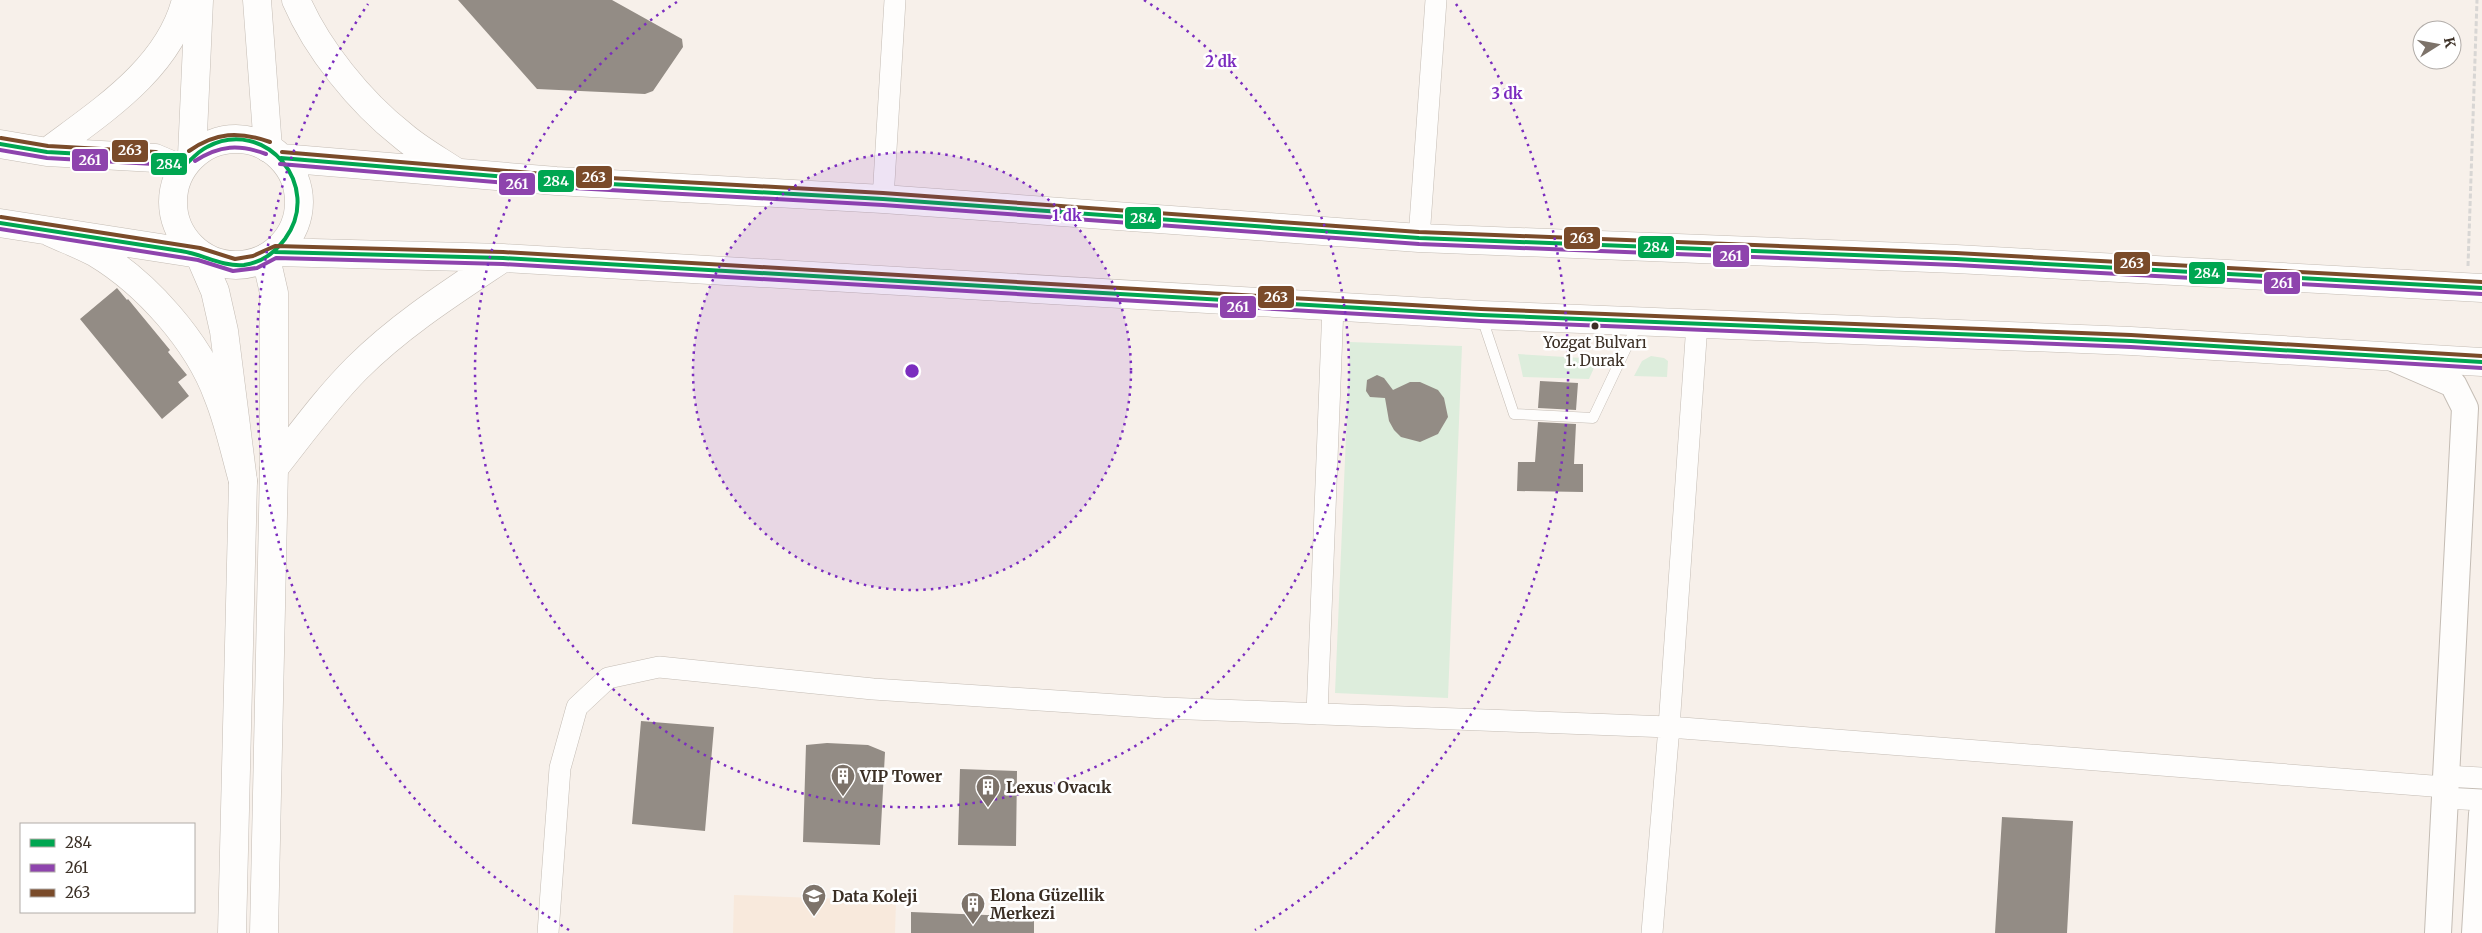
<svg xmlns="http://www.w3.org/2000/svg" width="2482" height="933" font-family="Merriweather,serif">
<rect width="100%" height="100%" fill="#f7f0ea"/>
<path fill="#f8e9dc" d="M734,895L896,901L895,933H733Z"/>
<path fill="#ddeddc" d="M1350,342L1462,346L1448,698L1335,693Z
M1518,354L1598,359L1589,379L1523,377Z
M1651,356L1664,358L1668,361L1667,377L1634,376L1642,361Z"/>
<path fill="#938c85" d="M458,0H612L682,39L683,47L653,91L645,94L537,89Z
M117,288L127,300L128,299L170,350L168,352L187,375L178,382L189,396L162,419L80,319Z
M1377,375L1384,378L1393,390L1410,382H1420L1438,390L1444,398L1448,417L1438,434L1420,442L1401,437L1394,430L1389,421L1385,398L1370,397L1366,391L1367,380Z
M1540,381L1578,383L1576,410L1538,408Z
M1538,422L1576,424L1574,464H1583V492L1517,491L1518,462H1535Z
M641,721L714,727L705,831L632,824Z
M827,743L868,745L885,752L880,845L803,842L806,745Z
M960,769L1017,771L1016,846L958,845Z
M2002,817L2073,821L2067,933H1995Z
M911,912L1034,917V933H911Z"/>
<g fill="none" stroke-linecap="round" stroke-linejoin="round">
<defs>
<path id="service" d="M1482,318L1514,414L1593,418L1638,323"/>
<path id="minor" d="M883,199L895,0
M1419,238L1436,0
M1317,714L1333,306
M2445,776L2482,778
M2444,798L2482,800
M548,933L560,768L577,707L608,678L659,667L873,689L1163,708L1669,727L2445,787
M1652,933L1669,727L1697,324"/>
<path id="tertiary" d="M2393,358L2453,384L2465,408L2438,933
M2475,933L2482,814"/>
<path id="secondary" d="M257,0L268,148
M192,156L199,0
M199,254L215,291L224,331L243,481L232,933
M264,933L274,468V293L266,258"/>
<path id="primary" d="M296,0C317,49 360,102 402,135C418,149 438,160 456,172
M173 202a63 63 0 1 1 126 0a63 63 0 1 1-126 0Z
M0,144L47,152L155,158L181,169
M47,152C100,112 169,69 186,0
M281,158L556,181L883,199L1419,238L1956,259L2482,288
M0,223L199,254
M50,232C65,239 81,245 96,253C146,283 198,341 218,396C229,423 235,453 243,481
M275,252L503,258L1481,315L2131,341L2482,362
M274,468C301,434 326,399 357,368C400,325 452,292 503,258"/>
</defs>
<use href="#service" stroke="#c4bcb4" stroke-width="11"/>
<use href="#minor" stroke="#c4bcb4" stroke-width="22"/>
<use href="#tertiary" stroke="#c4bcb4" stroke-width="28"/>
<use href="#secondary" stroke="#c4bcb4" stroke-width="29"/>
<use href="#primary" stroke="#c4bcb4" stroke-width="29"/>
<path stroke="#d8d6d4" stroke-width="3" stroke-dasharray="5 2.5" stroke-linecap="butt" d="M2468,266L2477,0"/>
<use href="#service" stroke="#fefdfc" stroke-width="10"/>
<use href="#minor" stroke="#fefdfc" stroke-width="21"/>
<use href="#tertiary" stroke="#fefdfc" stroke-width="26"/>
<use href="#secondary" stroke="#fefdfc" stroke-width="28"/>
<use href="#primary" stroke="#fefdfc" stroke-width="28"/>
<defs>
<path id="bus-1" d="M0,144L47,152L155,158L181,169C189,162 198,151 207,147C265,116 324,186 285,239C274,253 263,262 244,265C223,267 202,254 181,251L0,223
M281,158L556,181L883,199L1419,238L1956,259L2482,288
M275,252L503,258L1481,315L2131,341L2482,362"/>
<path id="bus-2" d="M0,150L47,158L154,164L179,175
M195,161C220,145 239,144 266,154
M280,164L555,187L883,205L1419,244L1956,265L2482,294
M0,229L198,260L233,271L257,268L276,258L503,264L1481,321L2131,347L2482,368"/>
<path id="bus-3" d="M1,138L48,146L156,152L183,163
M189,151C216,132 239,131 270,142
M282,152L556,175L883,193L1419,232L1956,253L2482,282
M1,217L200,248L235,259L253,256L275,246L503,252L1481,309L2131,335L2482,356"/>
</defs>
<use href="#bus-1" stroke="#fff" stroke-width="8"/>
<use href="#bus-2" stroke="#fff" stroke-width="8"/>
<use href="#bus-3" stroke="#fff" stroke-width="8"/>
<use href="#bus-1" stroke="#00a651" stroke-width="4"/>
<use href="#bus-2" stroke="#8e44ad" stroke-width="4"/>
<use href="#bus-3" stroke="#7a4b2a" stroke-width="4"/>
</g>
<circle cx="912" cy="371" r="219" fill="#7b2cbf" fill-opacity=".12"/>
<g fill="none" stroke="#7b2cbf" stroke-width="2.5" stroke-dasharray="2.5 5">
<circle cx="912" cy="371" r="219"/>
<path d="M1144 0A437 437 0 1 1 680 0"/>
<path d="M569 930A656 656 0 0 1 368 4M1456 4A656 656 0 0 1 1255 930"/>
</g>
<defs>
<symbol id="building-pin" viewBox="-11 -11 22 30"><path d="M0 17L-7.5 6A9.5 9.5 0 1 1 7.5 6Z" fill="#7d736a" stroke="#fff"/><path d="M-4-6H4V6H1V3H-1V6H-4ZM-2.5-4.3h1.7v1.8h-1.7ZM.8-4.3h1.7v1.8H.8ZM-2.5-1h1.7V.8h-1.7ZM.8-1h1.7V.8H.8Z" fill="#fff"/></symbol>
<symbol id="school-pin" viewBox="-11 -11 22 30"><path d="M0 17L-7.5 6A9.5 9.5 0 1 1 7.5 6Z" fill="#7d736a" stroke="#fff"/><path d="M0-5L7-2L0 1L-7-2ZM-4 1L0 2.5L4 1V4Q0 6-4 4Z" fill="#fff"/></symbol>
</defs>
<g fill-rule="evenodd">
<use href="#building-pin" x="829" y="762" width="28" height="38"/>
<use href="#building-pin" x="974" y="773" width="28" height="38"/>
<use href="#school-pin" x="800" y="882" width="28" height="38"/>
<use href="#building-pin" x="959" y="890" width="28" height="38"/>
</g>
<circle fill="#3b2f25" stroke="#fff" stroke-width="2" cx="1595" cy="326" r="4.5"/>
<g text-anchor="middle" stroke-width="5" stroke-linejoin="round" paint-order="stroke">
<g font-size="15" fill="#3b2f25" stroke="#fff">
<text x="1595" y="348">Yozgat Bulvarı<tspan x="1595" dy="18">1. Durak</tspan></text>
</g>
<g font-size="16" font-weight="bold" fill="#3b2f25" stroke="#fff" text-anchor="start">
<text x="860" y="782">VIP Tower</text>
<text x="1006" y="793">Lexus Ovacık</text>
<text x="990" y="901">Elona Güzellik<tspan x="990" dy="18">Merkezi</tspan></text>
<text x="832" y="902">Data Koleji</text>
</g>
</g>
<circle cx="912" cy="371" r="8" fill="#7b2cbf" stroke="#fff" stroke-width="2.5"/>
<g font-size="15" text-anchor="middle" font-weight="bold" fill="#7b2cbf" stroke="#fff" stroke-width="5" stroke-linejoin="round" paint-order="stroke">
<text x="1221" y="67">2 dk</text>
<text x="1507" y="99">3 dk</text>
<text x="1067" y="221">1 dk</text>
</g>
<g stroke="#fff" stroke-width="2">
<rect x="111" y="139" width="38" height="24" rx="5" fill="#7a4b2a"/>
<rect x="71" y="148" width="38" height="24" rx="5" fill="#8e44ad"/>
<rect x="150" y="152" width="38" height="24" rx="5" fill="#00a651"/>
<rect x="575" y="165" width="38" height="24" rx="5" fill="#7a4b2a"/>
<rect x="537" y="169" width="38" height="24" rx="5" fill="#00a651"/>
<rect x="498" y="172" width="38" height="24" rx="5" fill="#8e44ad"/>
<rect x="1124" y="206" width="38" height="24" rx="5" fill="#00a651"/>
<rect x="1563" y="226" width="38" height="24" rx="5" fill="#7a4b2a"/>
<rect x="1637" y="235" width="38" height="24" rx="5" fill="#00a651"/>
<rect x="1712" y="244" width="38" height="24" rx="5" fill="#8e44ad"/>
<rect x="2113" y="251" width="38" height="24" rx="5" fill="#7a4b2a"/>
<rect x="2188" y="261" width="38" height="24" rx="5" fill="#00a651"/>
<rect x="2263" y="271" width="38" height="24" rx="5" fill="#8e44ad"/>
<rect x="1257" y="285" width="38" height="24" rx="5" fill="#7a4b2a"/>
<rect x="1219" y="295" width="38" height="24" rx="5" fill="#8e44ad"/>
</g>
<g font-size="14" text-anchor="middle" font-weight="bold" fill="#fff">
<text x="130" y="155">263</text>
<text x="90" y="165">261</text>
<text x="169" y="169">284</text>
<text x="594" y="182">263</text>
<text x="556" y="186">284</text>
<text x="517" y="189">261</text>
<text x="1143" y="223">284</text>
<text x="1582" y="243">263</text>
<text x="1656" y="252">284</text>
<text x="1731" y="261">261</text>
<text x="2132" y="268">263</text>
<text x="2207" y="278">284</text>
<text x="2282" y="288">261</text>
<text x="1276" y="302">263</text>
<text x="1238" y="312">261</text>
</g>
<rect x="20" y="823" width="175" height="90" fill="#ffffff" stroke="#b1aca8"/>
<rect x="30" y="839" width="25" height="8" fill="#00a651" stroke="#b1aca8"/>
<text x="65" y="848" font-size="15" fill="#3b2f25">284</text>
<rect x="30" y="864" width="25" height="8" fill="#8e44ad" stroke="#b1aca8"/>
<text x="65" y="873" font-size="15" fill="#3b2f25">261</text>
<rect x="30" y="889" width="25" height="8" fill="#7a4b2a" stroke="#b1aca8"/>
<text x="65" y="898" font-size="15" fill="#3b2f25">263</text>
<g transform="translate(2437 45) rotate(79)"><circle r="24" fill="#ffffff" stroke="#b1aca8"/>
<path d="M0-4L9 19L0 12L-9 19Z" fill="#7d736a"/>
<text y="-8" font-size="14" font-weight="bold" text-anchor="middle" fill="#3b2f25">K</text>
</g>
</svg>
